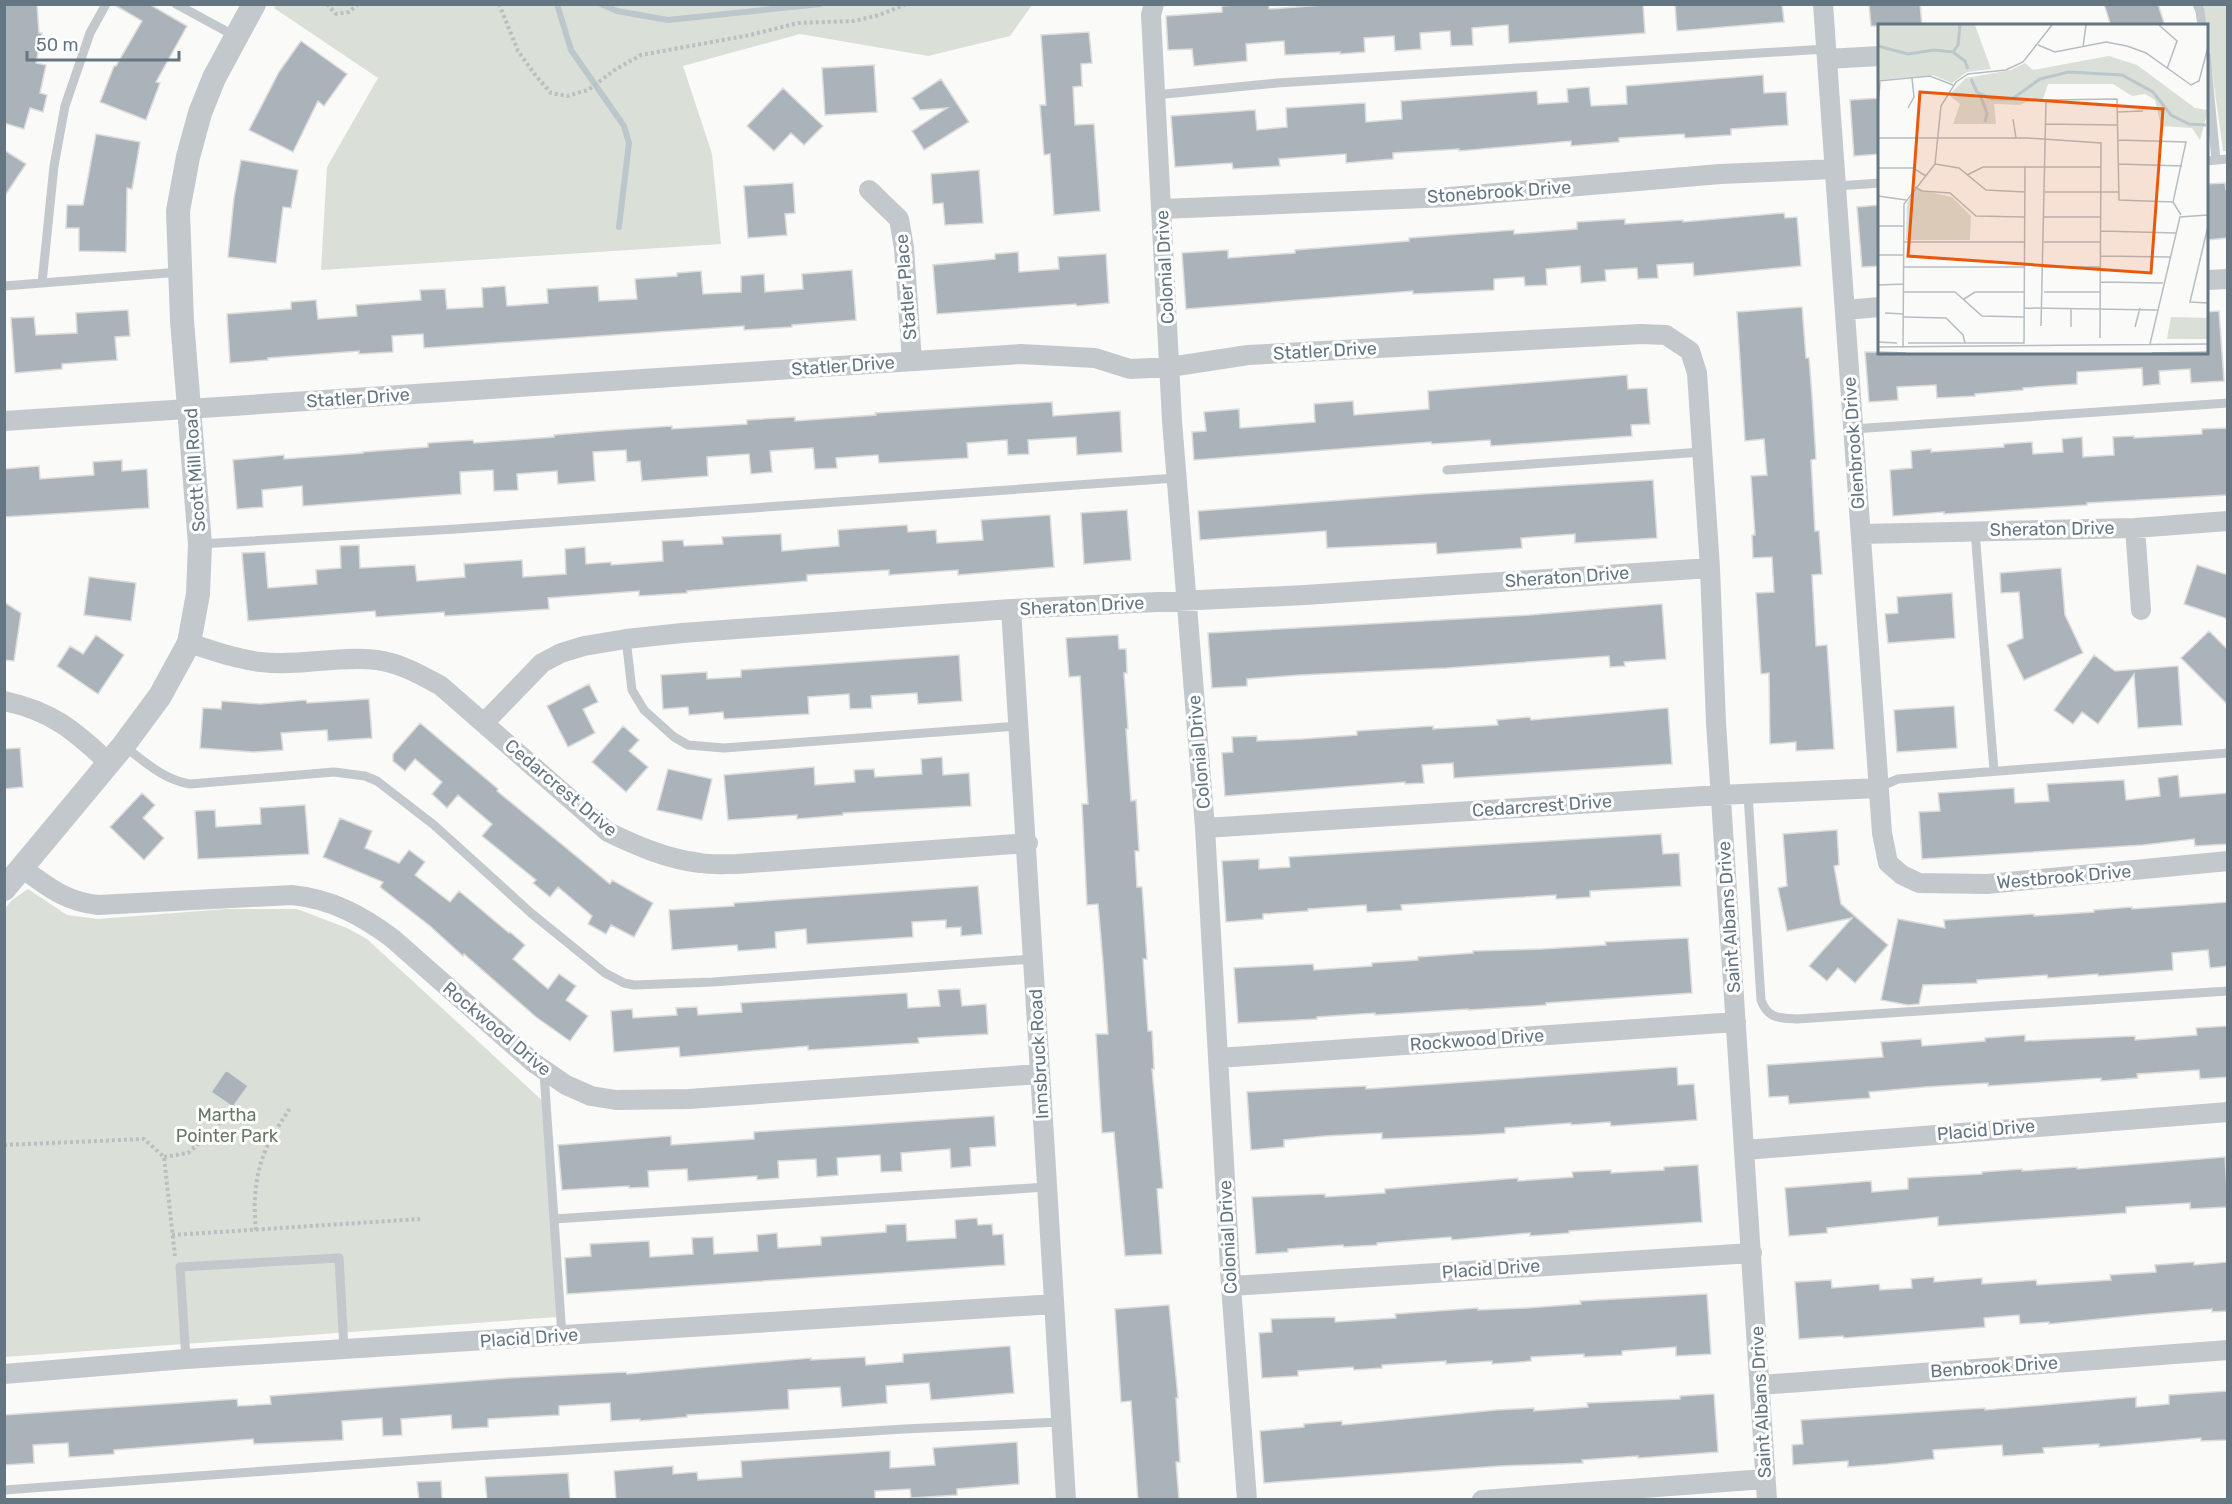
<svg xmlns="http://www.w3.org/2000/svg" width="2232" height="1504" font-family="Rubik,sans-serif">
<rect width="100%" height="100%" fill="#fafaf8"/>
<path fill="#dadfd7" d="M276,4H1032V5L1010,36L928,56L800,34L683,66L712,154L721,244L321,270L327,167L378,78L274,8Z
M2200,5H2227V151H2223L2206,26Z
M28,889L67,915L98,919L226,909H297L347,928L367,939L545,1103L557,1317L5,1357L4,910L12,900Z"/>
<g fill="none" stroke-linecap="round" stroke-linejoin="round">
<path stroke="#bbc7cb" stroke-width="6" d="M557,4L571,50L624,126L629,143L619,227
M601,4L617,11L668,20L820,4"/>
</g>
<path fill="#aab3b9" stroke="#dcdcda" stroke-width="1.5" d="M4,4H37L39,33H42L36,63L46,65L40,93L47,95L43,112L30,108L24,129L4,123Z
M113,4H149L187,26L156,82L160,83L146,120L100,102L114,66H116L142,21Z
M1249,4H1269V9L1336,4H1643L1645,33L1509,43L1508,25L1472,28L1473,45L1451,46L1450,31L1420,33L1421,49L1395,51L1394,36L1364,38L1365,52L1340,54V52L1285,55L1284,41L1246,44L1247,61L1194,66L1192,49L1168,50L1166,16L1222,12V6Z
M1675,4H1782L1784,22L1677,31Z
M1869,4H1920L1922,26H1871Z
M2104,4H2158L2165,26H2111Z
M1089,32L1092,63L1081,64L1082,86L1073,87L1075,125L1094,124L1100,211L1054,215L1050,154L1044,155L1040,105H1046L1041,35Z
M301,41L347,74L324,106L318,101L293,152L249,130L279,72Z
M874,65L877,112L825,115L822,68Z
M1763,75L1764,93L1786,92L1788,125L1731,129V135L1685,138L1684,134L1619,138V142L1571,146V141L1459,151V149L1393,153V159L1346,163V154L1279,159L1280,166L1233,169L1232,163L1175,167L1171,116L1255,110L1257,130L1287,127L1286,108L1365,103L1366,122L1402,119L1401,101L1537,91L1538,104L1568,102L1567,89L1589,87L1591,106L1627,104L1626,86Z
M941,79L969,122L924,150L912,131L947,108L920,110L912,98Z
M783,88L823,126L804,145L791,133L774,151L747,126Z
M1880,98V154L1854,156L1850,100Z
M96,134L140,142L132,189L127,188L126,252L79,251V228H66L67,205H83Z
M4,150L26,164L4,197Z
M241,160L298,170L291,208L283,207L276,263L228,257L234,198Z
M979,170L983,223L945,225L943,203L933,204L931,174Z
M793,183L795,213L785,214L787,235L748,238L744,186Z
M2225,183L2226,190H2228V238L2206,240V184Z
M1880,205V266L1862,267L1857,207Z
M1784,213L1785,218L1797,217L1801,266L1694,276L1693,263L1657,265L1658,278L1638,279L1637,268L1605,270L1606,281L1581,283L1580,266L1546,269L1547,285L1525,286L1524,277L1494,279V290L1413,294V291L1186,309L1182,253L1228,250V258L1295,253V250L1409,241V238L1514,230V234L1577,229V222L1625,219V224L1683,220V222Z
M1018,252L1019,272L1059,269L1058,257L1106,254L1109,303L1077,306L1076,304L937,314L933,265L995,259V254Z
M852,270L856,320L792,325V327L744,330V326L424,348L423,334L392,336L393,352L359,354V351L268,358V360L230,363L227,314L291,309V302L316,300L318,319L357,316L356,305L421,300L420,290L445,289L447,309L483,307L482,288L505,286L507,306L548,303L547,289L598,286L599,301L637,299L635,279L677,276V273L701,271L703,294L741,292V276L764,274L765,292L803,289L802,274Z
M1802,307L1806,358H1809L1812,396L1816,459L1811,460L1815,531H1819L1822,574L1812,575L1816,646L1827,645L1834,749L1796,751V742L1770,744L1769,673L1761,674L1756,593L1774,592L1772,557L1753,558L1752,535H1755L1751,476L1767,475L1764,439L1745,441L1737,312Z
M128,310L130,336L115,337L117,360L62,364V369L15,373L11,318L34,317L36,335L77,333L76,313Z
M2219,311L2224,381L2191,383L2190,369L2159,371L2160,384L2143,386L2142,368L2077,372V384L2023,388V390L1975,394V396L1937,398L1936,385L1897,387L1898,400L1869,402L1865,352H2206V312Z
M1627,375L1628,389L1647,388L1650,424L1631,425L1632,436L1491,446L1490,440L1432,444L1431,442L1194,460L1192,432L1206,431L1204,412L1239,409L1240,428L1315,422L1314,404L1353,401L1354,415L1429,409L1428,391Z
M1052,402L1053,416L1120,411L1122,452L1077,455L1076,437L1028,440L1029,454L1008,455L1007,440L967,443L968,458L879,463L878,455L836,458L837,468L815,469L813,448L770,451L772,472L751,474L749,454L707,457L708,476L642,481L640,461L627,462L626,450L593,452L595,481L558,484L557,471L517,474L518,490L494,491L493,470L460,472L461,494L303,506L302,486L262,490L263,507L237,509L233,460L284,455V459L363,453V452L428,447V443L473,440L474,443L554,437V435L601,431L672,426V429L747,424V420L795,417V421L876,415L875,413Z
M2228,428V495L2087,503V505L1944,514V512L1893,516L1890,470L1912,468L1911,451L1931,449V452L2004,447V444L2032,442L2033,454L2063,452L2062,439L2082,437L2083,457L2114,455L2113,437L2134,436V438L2202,434V429Z
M122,460V471L147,469L149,508L4,517V469L39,466L40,479L94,475L93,462Z
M1653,480L1657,538L1575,543V534L1521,538L1522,548L1437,554L1436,543L1327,548L1326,531L1200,540L1198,511L1423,494Z
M1127,510L1131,560L1084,564L1081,513Z
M1050,515L1054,567L958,575V570L889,575V570L807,575V581L687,591V593L639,596V591L548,598L549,609L445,616L444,612L376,617L375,611L248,621L242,553L265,552L268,588L317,584L316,570L341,568L340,546L359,545L360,568L415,565L417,581L465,577L464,564L522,560L523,577L566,574L565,549L585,547L586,564L611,562V565L663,561L662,541L683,540L684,546L723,544L722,537L781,534L782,551L839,546L838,530L907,525L908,532L936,530L937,543L983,540L981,520Z
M2197,565L2228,575V619L2184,604Z
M2061,568L2065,615L2083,653L2024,680L2007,645L2023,638L2019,592L2001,593L2000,573Z
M89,577L136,583L131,621L84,615Z
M1952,593L1955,638L1888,643L1885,614L1898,613L1897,597Z
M4,602L21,613L14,661L4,660Z
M1662,604L1666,659L1624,662L1625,666L1610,667L1609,656L1447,668L1300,675L1247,679V686L1212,688L1208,633L1529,615Z
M2209,631L2228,650V705L2181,658Z
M96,635L124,655L98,694L57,666L70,646L83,654Z
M1118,635L1119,649H1126L1127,673H1124L1128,729H1126L1131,801L1136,800L1139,851H1135L1137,887H1142L1147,959H1143L1148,1031H1152L1154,1069H1152L1163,1188L1157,1189L1162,1254L1125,1256L1114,1132L1102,1133L1096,1034H1108L1103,962L1098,904L1087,905L1082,804H1088L1080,676L1069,677L1066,638Z
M959,655L962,701L918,704L917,693L871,696L872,708L850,709L849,694L808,697L809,714L724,719L723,712L689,715L688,707L663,709L661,675L707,672V679L741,677V670Z
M2094,655L2115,671L2178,666L2182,725L2138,728L2134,674L2098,724L2082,712L2073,724L2054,710Z
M589,684L598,702L583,709L595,733L568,747L547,706Z
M369,699L372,738L328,741L327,730L281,733L283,750L253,752L200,748L203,708L221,709L222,701L260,704L306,700L307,703Z
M1954,706L1957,748L1897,752L1894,710Z
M1668,708L1672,764L1454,778L1453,763L1422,765L1424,783L1405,784V782L1225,796L1222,753L1233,752L1232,737L1257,736V741L1303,739L1357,735V731L1433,726V729L1498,725L1497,720L1530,717L1531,720Z
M420,723L498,789L497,791L610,884L612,880L653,903L634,937L611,925L606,934L588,924L592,916L558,887L550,897L533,883L536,880L482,836L492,824L458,795L447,808L432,794L442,782L415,759L405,771L393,761V754Z
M623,726L639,740L629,751L648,767L626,792L592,762Z
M20,748L23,787L4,789V749Z
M942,757L943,775L969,773L971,806L843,813V815L797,819V815L728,820L724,775L814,767L815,785L855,782L854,770L874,769L875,777L922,774L921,759Z
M668,769L712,779L702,820L657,810Z
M2178,775L2180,797L2228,793V844L2195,846L2194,839L2143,845L1922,859L1919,812L1940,811L1938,793L2014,788L2015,803L2049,801L2047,784L2124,780L2126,800L2160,796L2158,778Z
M142,793L155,805L143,818L164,838L144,860L110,827Z
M305,805L309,854L198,859L195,811L215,810L216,827L261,824L260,808Z
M340,818L372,831L365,848L399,863L409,850L425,862L415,875L450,902L459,891L509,933L510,932L525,945L513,959L548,989L559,974L576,986L566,1000L588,1016L570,1041L536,1017L464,954L463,956L430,926L380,887L383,882L323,857Z
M1837,830L1839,865L1834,866L1841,904L1888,945L1855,983L1838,968L1827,981L1809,966L1852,918L1787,931L1778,888L1787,886L1783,834Z
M1661,834L1663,854L1679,853L1681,886L1590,891V897L1556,899V895L1401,905L1402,910L1367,912L1366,905L1308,909V911L1263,914V919L1226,922L1222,861L1259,859V869L1290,867L1289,857Z
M978,886L982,934L961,936V927L946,928V920L912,922L913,937L807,944L806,929L775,932L776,948L738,951L737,945L672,950L669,910L734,906V903Z
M2228,902V966L2210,968L2208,950L2172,953L2173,970L2098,976V974L2048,978L2047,975L1977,980V983L1923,985L1919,1004L1908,1005L1881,1000L1898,919L1945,928L1944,920L2034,914V916L2094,912V910L2132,907V909Z
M1688,938L1692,993L1546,1003V1005L1468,1010V1009L1375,1015V1013L1317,1017V1019L1238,1023L1234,968L1313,964L1314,970L1372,966V963L1418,960V957L1473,953V951L1542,949L1606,945L1605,942Z
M960,989L962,1006L986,1004L988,1034L918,1038L919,1043L808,1050V1046L680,1057L679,1047L614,1052L611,1011L632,1009L633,1018L677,1015L676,1008L697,1007L698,1015L742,1012L741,1003L907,993L908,1008L940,1006L938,990Z
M2228,1026V1077L2200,1079L2199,1070L2137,1074L2138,1078L2101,1081V1078L1988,1086V1083L1925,1087L1869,1092L1870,1098L1789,1104L1788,1096L1769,1097L1767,1065L1883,1057L1881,1042L1921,1039L1922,1046L1985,1041V1038L2025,1035V1041L2135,1036V1040L2197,1035L2196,1028Z
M1677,1067L1678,1085L1694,1084L1697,1120L1611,1126L1610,1122L1571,1125V1123L1505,1128V1133L1473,1135L1382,1139V1133L1325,1136L1284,1140V1147L1251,1150L1247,1092L1366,1086V1089Z
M226,1070L248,1086L233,1107L211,1092Z
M994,1116L996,1146L970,1148L971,1166L951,1168L950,1149L901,1153L902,1171L881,1172L880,1155L837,1158L838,1175L817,1177L816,1159L778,1161L779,1178L757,1180V1176L688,1181L687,1169L648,1171L649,1187L629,1188V1186L562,1190L558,1145L671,1136V1145L754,1139V1132Z
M2225,1157L2228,1207L2190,1209V1203L2126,1207V1213L1938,1226V1217L1827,1228V1233L1789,1236L1785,1188L1871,1181L1872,1192L1908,1189V1178L1982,1174V1172L2022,1169V1171L2077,1167V1169Z
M1698,1165L1702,1222L1569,1231V1233L1530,1236V1233L1452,1240L1451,1237L1377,1243V1245L1344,1247L1343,1245L1288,1249V1252L1256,1254L1252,1197L1325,1194V1197L1385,1193V1189L1518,1178V1181L1573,1177L1572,1172L1611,1170V1173L1664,1170V1167Z
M977,1218L978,1225L992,1224L993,1235L1003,1234L1005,1265L567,1294L565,1258L591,1256L590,1244L649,1241L650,1257L693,1254L692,1238L713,1237L714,1254L758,1251L757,1235L777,1233L778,1248L821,1245V1237L886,1232V1225L906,1224L907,1241L956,1238L955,1220Z
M2194,1262V1265L2228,1262V1311L2212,1312V1309L2150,1314L2049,1324V1322L2020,1324L2019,1315L1984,1318L1985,1327L1844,1338L1843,1336L1799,1339L1795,1282L1831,1280L1832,1288L1879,1284L1880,1290L1912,1288L1911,1279L1934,1277V1282L1982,1278V1284L2036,1280L2037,1285L2111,1280L2110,1275L2156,1272L2155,1265Z
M1707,1294L1711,1354L1676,1356V1347L1622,1351V1355L1584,1357V1354L1531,1357V1361L1492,1364V1361L1446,1364V1361L1382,1365V1368L1354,1370L1353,1367L1298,1371V1376L1262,1378L1259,1333L1272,1332L1271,1319L1335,1317V1322L1396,1318L1395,1314L1478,1308V1310L1527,1308L1581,1304L1580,1301Z
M1169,1305L1178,1398H1176L1180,1462H1176L1179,1500H1138L1131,1401L1121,1402L1115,1309Z
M1010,1346L1014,1393L931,1400L929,1383L886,1386L887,1403L842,1407L840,1387L788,1390L789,1409L687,1415V1417L640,1421V1419L611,1421L610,1403L559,1406V1415L488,1419V1427L452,1429L451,1415L401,1419L402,1435L383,1436L382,1418L342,1421L343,1440L254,1444L253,1439L114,1450V1454L69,1457L68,1443L33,1445L34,1463L4,1465V1415L237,1399L238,1406L271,1404L270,1396L509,1378L626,1372L627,1374L811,1358V1360L865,1357L866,1365L903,1362V1354Z
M2228,1391V1440L2201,1441V1438L2099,1447V1444L2043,1448L2044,1453L2003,1456L2002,1445L1933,1450L1934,1459L1888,1464L1848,1467V1461L1793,1465L1792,1445L1803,1444L1801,1420L1985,1408V1410L2136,1397V1407L2169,1404V1395Z
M1714,1394L1718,1452L1638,1458V1456L1582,1460L1583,1463L1500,1466L1264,1483L1260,1431L1304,1427V1424L1342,1421V1425L1496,1410L1534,1408V1411L1588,1407L1587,1403L1680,1399V1396Z
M1017,1442L1019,1484L957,1489V1495L911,1498L910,1489L875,1491V1500H616L614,1471L673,1466V1474L697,1472L698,1480L742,1477L741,1461L890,1451V1468L935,1465L933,1448Z
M568,1473L570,1500H487L485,1477Z
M441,1481L442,1500H419L417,1482Z"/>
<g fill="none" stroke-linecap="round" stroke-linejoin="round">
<path stroke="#bbbfc2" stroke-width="4" stroke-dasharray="3 3" stroke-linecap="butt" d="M327,4L336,14L349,12L358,4
M499,4L518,51L536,76L551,93L567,96L588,90L616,69L641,55L750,35L798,23L854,21L879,15L907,4
M4,1145L144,1139L164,1157L175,1256
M164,1157L188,1153L215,1129L232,1107
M256,1230C253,1203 255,1174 266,1149C272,1135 282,1121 290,1108
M172,1235L420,1219"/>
<path stroke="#c3c8cc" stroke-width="9" d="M176,4L235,36
M2197,4L2200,11L2202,26
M2206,55L2216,160
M1155,95L1277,83L1826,49
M2206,161L2228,159
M1836,186L1880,183
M42,283L54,166L65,106L90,33L106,4
M4,286L180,272
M1853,429L2228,403
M1447,470L1702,452
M1975,531L1994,771
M200,544L456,529L1176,478
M626,639L632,690L644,710L674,737L688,745L724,748L1019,726
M124,746C145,762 164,780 190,784L334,772L365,776L377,781L434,825L531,913L605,973L624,983L634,985L713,982L1033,959
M1879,787L1898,779L2228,753
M1748,794L1761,1000C1768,1019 1779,1018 1797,1019L2228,991
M544,1073L562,1336
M554,1219L1047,1187
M186,1359L180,1267L339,1258L344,1349
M4,1490L459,1457L904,1429L1061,1422"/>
<path stroke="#c3c8cc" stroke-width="20" d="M1154,4L1151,15L1172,421L1205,828L1231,1286L1247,1500
M1823,4L1882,833L1888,863L1902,875L1919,883L1987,884L2228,861
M1827,59L1880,56
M869,190L899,219L904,248L912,361
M1162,209L1449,197L1720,174L1835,169
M2206,280L2228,279
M1845,310L1880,307
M4,421L1021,354L1095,358L1130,369L1170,367L1248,355L1641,334L1666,335L1690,351L1697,373L1710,568L1716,723L1767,1500
M2135,528L2141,610
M1861,534L2135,528L2228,521
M1011,609C1032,906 1047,1203 1066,1500
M189,643C213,651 236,659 261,662C299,667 338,655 377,660C400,663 421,675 441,686L608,832C637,846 667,859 700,863C712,865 725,864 737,864L1028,843
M4,701C52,711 75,731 109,763
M484,723L542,663L561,653L584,646L626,639L682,633L1011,609L1305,595L1710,568
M1205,828L1720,795L1878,788
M22,868C48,887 66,902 98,905L292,895C331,899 361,915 392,938L534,1063L566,1085L591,1096L616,1100L689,1099L1039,1074
M1218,1058L1736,1022
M1745,1150L2228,1112
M1231,1286L1752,1253
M4,1374L186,1359L1054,1304
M1760,1385L2228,1350
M1482,1500L1765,1479"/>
<path stroke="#c3c8cc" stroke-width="24" d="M4,889L123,746L160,696L189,643L198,594L200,544L182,321L178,211L188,157L200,113L214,78L254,4"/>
</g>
<g text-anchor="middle" stroke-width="6" stroke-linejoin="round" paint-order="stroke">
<g font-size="18" fill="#657683" stroke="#fff">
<text transform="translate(1499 192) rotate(-4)" y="6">Stonebrook Drive</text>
<text transform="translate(1165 267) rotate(-93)" y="6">Colonial Drive</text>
<text transform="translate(906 287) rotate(-95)" y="6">Statler Place</text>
<text transform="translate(1325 351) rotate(-3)" y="6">Statler Drive</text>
<text transform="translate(843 366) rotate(-4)" y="6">Statler Drive</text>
<text transform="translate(358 398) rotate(-4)" y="6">Statler Drive</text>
<text transform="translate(1854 443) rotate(-94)" y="6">Glenbrook Drive</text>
<text transform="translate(195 470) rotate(-94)" y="6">Scott Mill Road</text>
<text transform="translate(2052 529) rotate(-1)" y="6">Sheraton Drive</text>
<text transform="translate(1567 577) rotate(-4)" y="6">Sheraton Drive</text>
<text transform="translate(1082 606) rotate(-3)" y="6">Sheraton Drive</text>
<text transform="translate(1199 752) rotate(-95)" y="6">Colonial Drive</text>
<text transform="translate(561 788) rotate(40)" y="6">Cedarcrest Drive</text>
<text transform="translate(1542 806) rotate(-4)" y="6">Cedarcrest Drive</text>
<text transform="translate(2064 877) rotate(-5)" y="6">Westbrook Drive</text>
<text transform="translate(1729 917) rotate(-94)" y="6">Saint Albans Drive</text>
<text transform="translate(497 1029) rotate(40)" y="6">Rockwood Drive</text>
<text transform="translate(1477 1040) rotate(-4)" y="6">Rockwood Drive</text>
<text transform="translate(1039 1054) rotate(-93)" y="6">Innsbruck Road</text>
<text transform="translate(1986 1130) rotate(-5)" y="6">Placid Drive</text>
<text transform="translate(1228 1237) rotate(-93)" y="6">Colonial Drive</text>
<text transform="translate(1491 1269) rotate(-4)" y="6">Placid Drive</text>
<text transform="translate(529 1338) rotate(-4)" y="6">Placid Drive</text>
<text transform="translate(1994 1367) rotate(-4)" y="6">Benbrook Drive</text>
<text transform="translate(1761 1402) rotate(-93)" y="6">Saint Albans Drive</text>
</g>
<g font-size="18" fill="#687a64" stroke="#fff">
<text x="227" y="1121">Martha<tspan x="227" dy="21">Pointer Park</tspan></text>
</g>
</g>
<g transform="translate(1878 24)">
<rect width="330" height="330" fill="#fafaf8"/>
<path d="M0,1H97L113,45L89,48L74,59L55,51L0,56ZM231,32L259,41L317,84L330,86L322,116L314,104L283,102L277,76L267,70L254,72L235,60H170L164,78L155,75L142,81L116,80L118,100H75L82,80L71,71L88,54L133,46L147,39L155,46ZM38,165L74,173L93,192L92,216H28L29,179ZM293,293L330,294V315H289Z" fill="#dadfd7"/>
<path fill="none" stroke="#bbc7cb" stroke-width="3" d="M0,22L30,30L56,26L75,28L80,21L82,1M75,28L87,37L90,45M93,55L99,68L114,75H134L162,55L191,48L244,51L275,68L293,91L311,100L328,101M102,71L109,89L107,98"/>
<path fill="none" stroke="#b5bdc2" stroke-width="1.5" d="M281,1L299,17L289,45M160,21L177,28L228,18L249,22L268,29L313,61L321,57L330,23M205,23L208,1M0,57L52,52L75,61M0,83L2,58M30,84L36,73L34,54M240,88L265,87M135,95L138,114M167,100L240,101M0,114H150L223,119L222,314M240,116L308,118L295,178L303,191M57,140L81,144L108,166L147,168M240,140L304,142M0,144H35L48,152M89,151L105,143H223M37,163L44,167L72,169L98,192L147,193M167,168H240M0,172L28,176M166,193H223M0,202H26M330,202L312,278L330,279M223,207L298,209M26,218H147M166,218H223M0,231H26M223,232L292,233M26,243H146M166,243H223M223,258L285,259M0,261L26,260M26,268H77L104,292L146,293M166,268H223M86,275L97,268H146M146,284L279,286M193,284V303M7,289L26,290M26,293L68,294L85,311L87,319M163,302L168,76L239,75L241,176L295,178M257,303L262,284M0,318L19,319M30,319H146L147,142M272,320L302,193L330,191M0,323L330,320M25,324L26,180L57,140L63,82L78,58L90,50L128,46L145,38L174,1M0,328L28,329M274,329L330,328"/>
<path fill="#e8590c" fill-opacity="0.15" stroke="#e8590c" stroke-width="3" d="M42,68L285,85L273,249L30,232Z"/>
<rect width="330" height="330" fill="none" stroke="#657683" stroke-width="3"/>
</g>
<rect width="2232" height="1504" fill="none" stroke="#657683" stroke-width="12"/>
<path d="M27 51v9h152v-9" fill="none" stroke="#657683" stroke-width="3"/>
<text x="36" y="51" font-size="18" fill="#657683" stroke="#ffffff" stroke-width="4.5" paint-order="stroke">50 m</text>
</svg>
